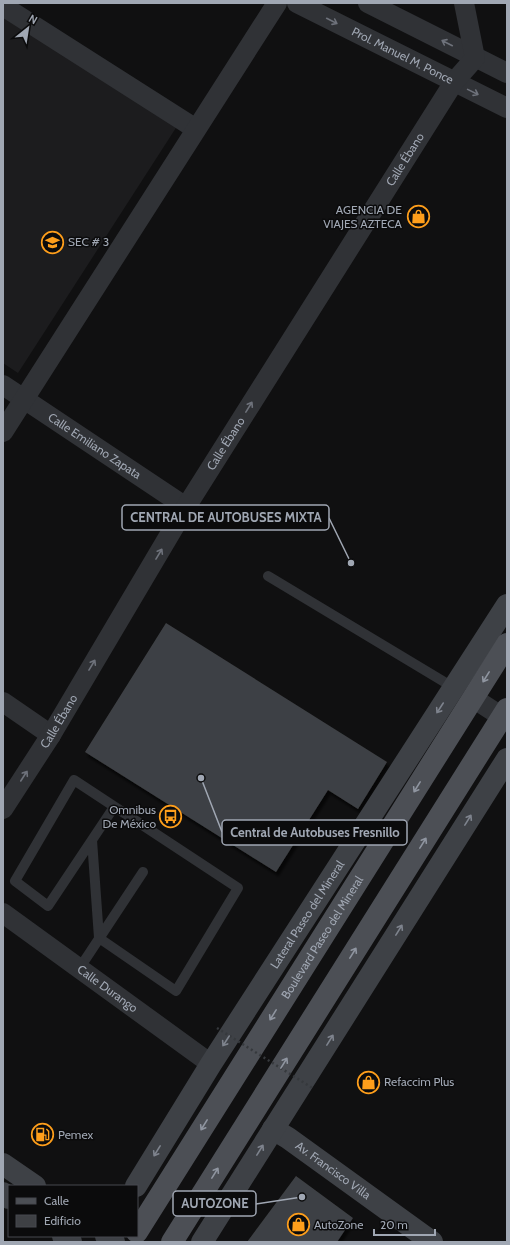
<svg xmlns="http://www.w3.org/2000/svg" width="510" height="1245" font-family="Cabin,sans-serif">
<defs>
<filter id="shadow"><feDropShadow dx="2.5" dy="4.5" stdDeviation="1" flood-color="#0009"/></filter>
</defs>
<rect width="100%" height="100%" fill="#101011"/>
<path fill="#1c1c1e" d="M3,12L181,120L18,373L3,363Z"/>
<path fill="#3e4044" filter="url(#shadow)" d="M166,623L387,762L358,809L328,790L276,872L85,752Z
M296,1176L353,1218L337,1242H247Z"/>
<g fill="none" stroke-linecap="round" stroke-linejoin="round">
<path stroke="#303236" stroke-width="10" d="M268,576L456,689
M92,840L99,938L176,991L238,888L74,780L15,881L48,906L114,807
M79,969L143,872"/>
<g stroke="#303236" stroke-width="20">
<path id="s1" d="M297,3L507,108"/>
<path d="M368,3L507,73"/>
<path d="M3,6L196,129"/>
<path id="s2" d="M3,385L186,507"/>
<path d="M3,432L277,3"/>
<path d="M473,698L507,720"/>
<path d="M3,702L51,735"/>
<path id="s3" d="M3,809L51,735L186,507L454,82L475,58L464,3"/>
<path id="s4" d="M3,913L211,1064"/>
</g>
<g stroke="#3e4146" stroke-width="22">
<path id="s5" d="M273,1129L288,1138L432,1242"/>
<path d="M3,1164L35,1186"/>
<path id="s6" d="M136,1186L211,1064L507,605"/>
<path d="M3,1193L9,1198"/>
<path d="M63,1236L71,1242"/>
<path d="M106,1236L114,1242"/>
<path d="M202,1242L507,759"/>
</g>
<g stroke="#4c4f55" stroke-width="22">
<path id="s7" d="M137,1232L507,644"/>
<path d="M172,1242L507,709"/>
</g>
<path stroke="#36393d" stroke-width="2.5" stroke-dasharray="2 3" stroke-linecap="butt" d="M217,1028L314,1089"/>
</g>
<defs><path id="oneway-shaft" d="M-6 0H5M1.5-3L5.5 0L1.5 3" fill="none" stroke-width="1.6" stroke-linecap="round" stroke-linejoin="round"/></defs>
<g stroke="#6e727b">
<use href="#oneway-shaft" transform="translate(332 21) rotate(27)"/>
<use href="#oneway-shaft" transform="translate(447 43) rotate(-153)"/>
<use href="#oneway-shaft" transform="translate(473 92) rotate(26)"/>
<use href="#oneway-shaft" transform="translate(249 407) rotate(-58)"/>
<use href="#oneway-shaft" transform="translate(159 554) rotate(-59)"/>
<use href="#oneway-shaft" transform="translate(92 665) rotate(-59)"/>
<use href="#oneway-shaft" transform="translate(24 776) rotate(-57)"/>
</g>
<g stroke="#8f95a0">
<use href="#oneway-shaft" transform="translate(486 677) rotate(122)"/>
<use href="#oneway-shaft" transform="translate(417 787) rotate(122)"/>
<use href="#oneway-shaft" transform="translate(423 843) rotate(-58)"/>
<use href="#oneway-shaft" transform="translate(353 953) rotate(-58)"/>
<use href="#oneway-shaft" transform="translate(273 1015) rotate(122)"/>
<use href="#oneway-shaft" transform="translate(284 1063) rotate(-58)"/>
<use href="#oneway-shaft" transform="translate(204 1125) rotate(122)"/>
<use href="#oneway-shaft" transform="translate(215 1173) rotate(-58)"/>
</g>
<g stroke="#7e838d">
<use href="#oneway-shaft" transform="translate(440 708) rotate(123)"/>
<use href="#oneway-shaft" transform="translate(468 820) rotate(-58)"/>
<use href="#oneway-shaft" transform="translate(399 930) rotate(-58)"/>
<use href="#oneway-shaft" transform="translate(330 1040) rotate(-58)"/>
<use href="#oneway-shaft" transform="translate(226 1041) rotate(123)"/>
<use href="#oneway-shaft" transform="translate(260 1150) rotate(-58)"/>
<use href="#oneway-shaft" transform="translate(157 1151) rotate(122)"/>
</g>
<defs>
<symbol id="shop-ring" viewBox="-11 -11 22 22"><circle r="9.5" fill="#0b0b0c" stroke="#fe9e1b" stroke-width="1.5"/><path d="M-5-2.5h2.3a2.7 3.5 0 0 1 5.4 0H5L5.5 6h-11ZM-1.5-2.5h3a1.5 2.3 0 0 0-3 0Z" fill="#fe9e1b"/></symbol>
<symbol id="school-ring" viewBox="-11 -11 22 22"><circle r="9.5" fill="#0b0b0c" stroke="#fe9e1b" stroke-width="1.5"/><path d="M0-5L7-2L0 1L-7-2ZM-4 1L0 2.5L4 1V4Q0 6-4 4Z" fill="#fe9e1b"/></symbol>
<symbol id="bus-ring" viewBox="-11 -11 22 22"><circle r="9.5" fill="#0b0b0c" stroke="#fe9e1b" stroke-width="1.5"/><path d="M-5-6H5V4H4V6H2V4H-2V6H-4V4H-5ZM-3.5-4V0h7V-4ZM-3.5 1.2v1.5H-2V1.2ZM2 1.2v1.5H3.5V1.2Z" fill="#fe9e1b"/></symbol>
<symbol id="fuel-ring" viewBox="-11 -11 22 22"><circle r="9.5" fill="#0b0b0c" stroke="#fe9e1b" stroke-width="1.5"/><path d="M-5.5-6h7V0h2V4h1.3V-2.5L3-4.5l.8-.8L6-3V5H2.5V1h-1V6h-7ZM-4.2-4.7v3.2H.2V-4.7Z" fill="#fe9e1b"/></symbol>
</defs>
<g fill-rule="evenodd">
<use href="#shop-ring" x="406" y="204" width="25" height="25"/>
<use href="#school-ring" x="40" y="230" width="25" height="25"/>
<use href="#bus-ring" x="158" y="804" width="25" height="25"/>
<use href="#shop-ring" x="356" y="1070" width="25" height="25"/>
<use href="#fuel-ring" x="30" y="1122" width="25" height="25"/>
<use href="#shop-ring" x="286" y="1212" width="25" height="25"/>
</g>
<g text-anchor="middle" stroke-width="3" stroke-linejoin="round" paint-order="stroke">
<g font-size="12" fill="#a0a7b3" stroke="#0b0b0c">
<text dy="4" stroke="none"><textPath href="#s1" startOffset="118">Prol. Manuel M. Ponce</textPath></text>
<text dy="4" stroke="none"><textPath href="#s3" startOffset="764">Calle Ébano</textPath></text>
<text dy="4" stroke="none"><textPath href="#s3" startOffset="428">Calle Ébano</textPath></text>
<text dy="4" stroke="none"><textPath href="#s2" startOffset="110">Calle Emiliano Zapata</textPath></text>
<text dy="4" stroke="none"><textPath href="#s3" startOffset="104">Calle Ébano</textPath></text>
<text dy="4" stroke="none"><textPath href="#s6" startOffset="321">Lateral Paseo del Mineral</textPath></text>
<text dy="4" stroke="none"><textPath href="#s7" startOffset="348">Boulevard Paseo del Mineral</textPath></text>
<text dy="4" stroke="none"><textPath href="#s4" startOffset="129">Calle Durango</textPath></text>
<text dy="4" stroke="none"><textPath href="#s5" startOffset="73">Av. Francisco Villa</textPath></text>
</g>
<g font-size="12" fill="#a0a7b3" stroke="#0b0b0c" text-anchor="start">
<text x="402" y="214" text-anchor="end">AGENCIA DE<tspan x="402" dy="14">VIAJES AZTECA</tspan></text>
<text x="68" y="246">SEC # 3</text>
<text x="156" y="814" text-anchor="end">Omnibus<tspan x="156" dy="14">De México</tspan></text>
<text x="384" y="1086">Refaccim Plus</text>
<text x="58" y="1139">Pemex</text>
<text x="314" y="1229">AutoZone</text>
</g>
</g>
<path fill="none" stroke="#a0a7b3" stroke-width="1.5" d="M351 563L329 518M201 778L222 832M302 1197L256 1204"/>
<g fill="#a0a7b3" stroke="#0b0b0c" stroke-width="1.5">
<circle cx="351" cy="563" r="4"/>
<circle cx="201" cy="778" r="4"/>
<circle cx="302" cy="1197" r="4"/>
</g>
<g fill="#0b0b0c" stroke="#a0a7b3" stroke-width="1.5">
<rect x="122" y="505" width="207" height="25" rx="4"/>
<rect x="222" y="820" width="185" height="25" rx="4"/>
<rect x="173" y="1191" width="83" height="25" rx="4"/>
</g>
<g font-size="13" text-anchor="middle" font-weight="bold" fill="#a0a7b3">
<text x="226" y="522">CENTRAL DE AUTOBUSES MIXTA</text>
<text x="315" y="837">Central de Autobuses Fresnillo</text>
<text x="215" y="1208">AUTOZONE</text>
</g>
<rect width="510" height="1245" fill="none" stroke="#a0a7b3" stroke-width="8"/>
<rect x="8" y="1185" width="130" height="52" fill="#0b0b0c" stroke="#47494f"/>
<rect x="16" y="1198" width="20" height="6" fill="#4c4f55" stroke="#47494f"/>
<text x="44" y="1205" font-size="12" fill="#a0a7b3">Calle</text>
<rect x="16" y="1215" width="20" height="12" fill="#3e4044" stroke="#47494f"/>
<text x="44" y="1225" font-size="12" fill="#a0a7b3">Edificio</text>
<g transform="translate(28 28) rotate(30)" stroke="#0b0b0c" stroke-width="3" paint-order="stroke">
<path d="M0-3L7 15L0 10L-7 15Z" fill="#a0a7b3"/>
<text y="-6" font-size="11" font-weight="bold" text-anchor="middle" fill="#a0a7b3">N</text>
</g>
<path d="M374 1229v6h61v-6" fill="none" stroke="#a0a7b3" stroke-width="2"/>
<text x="380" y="1229" font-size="12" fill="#a0a7b3" stroke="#0b0b0c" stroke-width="3" paint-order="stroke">20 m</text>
</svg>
